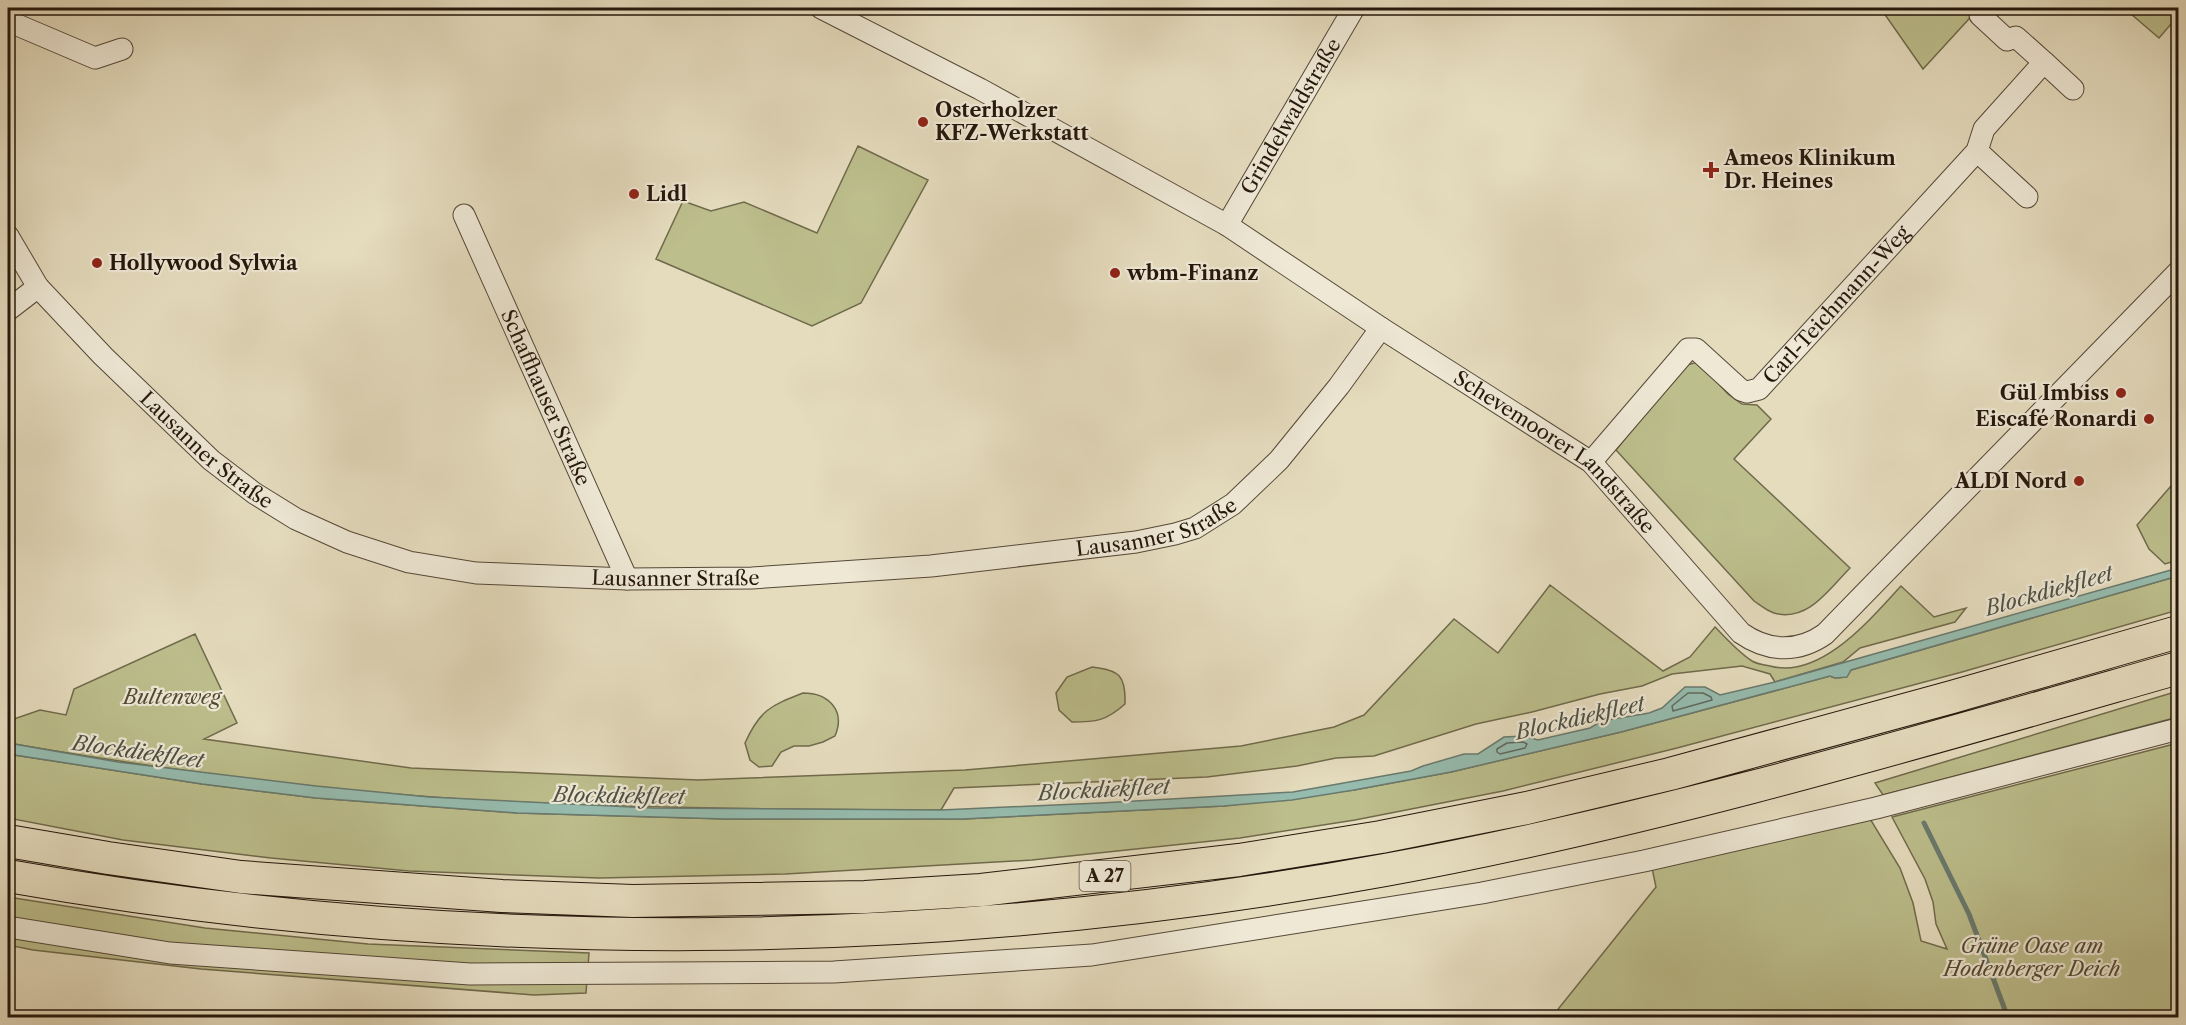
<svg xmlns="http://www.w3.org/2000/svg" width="2186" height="1025" font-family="'Libre Caslon Text',serif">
<rect width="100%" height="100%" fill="#e5dcbe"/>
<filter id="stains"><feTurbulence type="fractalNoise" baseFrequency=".00333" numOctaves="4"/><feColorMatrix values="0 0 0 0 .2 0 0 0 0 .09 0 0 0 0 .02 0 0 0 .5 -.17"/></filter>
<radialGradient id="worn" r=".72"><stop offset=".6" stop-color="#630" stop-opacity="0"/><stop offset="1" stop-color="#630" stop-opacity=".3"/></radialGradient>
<path fill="#bcbe8c" stroke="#706a4c" stroke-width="1.5" d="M1884,8H1979L1923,69L1881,9Z
M2124,8H2178V16L2159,38Z
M858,146L928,180L861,303L812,326L656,259L683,201L711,211L744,202L817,233Z
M1698,362L1728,394L1742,404L1757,405L1771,419L1734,459L1850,568C1830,588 1808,623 1774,613C1767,611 1760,605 1754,601L1616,450L1683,366Z
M2178,478V560L2165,564L2149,549L2137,525Z
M2178,576V610L1962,672L1677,748L1503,791L1355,820L1240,838L1032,860L785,874L599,878L409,871L271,858L123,840L8,818V754L202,784L316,798L517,813L726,819H963L1224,806L1354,790L1451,772L1621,732L1830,676L1835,678L1846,677L1851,670Z
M1550,585L1663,671L1690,657L1715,627C1726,638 1738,652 1752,661C1757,664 1764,665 1770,666C1821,680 1871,618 1901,586L1934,617L1966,608L1955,622L1860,648L1843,662L1775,682L1770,674L1742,666L1672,674L1642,686L1600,694L1532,712L1476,724L1374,756L1336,758L1297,766L1207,777L954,788L941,810C799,809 658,809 517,802C346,794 176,772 8,743V721L40,710L66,715L74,689L195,634L237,723L204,739L411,768L698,780L965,770L1241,746L1334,727L1364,715L1454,619L1498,653Z
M1092,667C1119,670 1126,675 1125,704C1106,721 1096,722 1072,722L1059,710L1056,693L1067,677Z
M2178,691V717L1883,795L1875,783Z
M803,693C828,693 846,710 835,736L823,742L809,746H794L781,752L772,766L759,767L750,760L745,743C760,710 770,706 803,693Z
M2178,743V1017L1551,1018L1656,887L1652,868L1869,817L1900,868L1913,903L1921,941L1947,949L1936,924L1933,902L1925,879L1892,817Z
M8,897L205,928L368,944L589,953L586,993L534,995L201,969L33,950L8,945Z"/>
<path fill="#96bcaf" stroke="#697a6e" stroke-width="1.5" d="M2178,568V576L1851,670L1847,677L1835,678L1830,676L1621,732L1451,772L1354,790L1292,800L1224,806L963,819H726L517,813L316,798L202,784L8,754V743L118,762L316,786L429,797L652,808L941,810L1100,803L1293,792L1411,771L1423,766L1464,754H1478L1504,737L1524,736L1538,740L1590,728L1602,721L1649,713L1662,708L1685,687H1705L1720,695L1775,682Z"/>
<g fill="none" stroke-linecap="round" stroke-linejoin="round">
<path stroke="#5e6a5e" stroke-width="1.5" d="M1688,693H1703L1711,697L1712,700L1673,711L1672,706Z
M1523,742L1527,744L1525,748L1500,754L1497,752V749L1507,743Z"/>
<path stroke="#697a6e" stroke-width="5" d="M1924,823L1969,914L2008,1018"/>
<defs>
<g id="minor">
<path id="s1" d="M821,8L980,89L1227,225L1381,328L1591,462L1741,633C1768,652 1798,653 1825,634L2178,272"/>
<path d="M1980,15L2007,40L2016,37L2044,62"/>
<path d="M8,21L95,58L122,49"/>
<path d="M1977,151L2027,197"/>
<path id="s2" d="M464,215L627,579"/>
<path id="s3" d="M1227,225L1354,8"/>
<path id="s4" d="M8,236L38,287L103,356L211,460L254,493L296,519L347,542L409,562L476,573L627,579L752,578L931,566L1136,542L1175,534L1195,528L1233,504L1279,460L1339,386L1381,328"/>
<path d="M8,310L38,287"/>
<path id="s5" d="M1591,462L1688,349H1696L1741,390L1747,392L1759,389L1977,151L1984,129L2044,62L2073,89"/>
<path d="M8,927L170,953L470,974L834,972L1092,955L1482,893L1644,861L1876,808L2178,729"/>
</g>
<path id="highway" d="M8,841L108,858L241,877L502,896L633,901L865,897L981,890L1239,860L1381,837L1527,808L1670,774L1952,697L2178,632
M8,876C462,956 931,953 1385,870C1653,821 1916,743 2178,668"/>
</defs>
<use href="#minor" stroke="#554838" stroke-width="23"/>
<use href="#highway" stroke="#25170c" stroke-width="34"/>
<use href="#minor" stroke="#eee8d5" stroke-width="21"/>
<use href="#highway" stroke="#e5dcbe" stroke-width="32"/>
</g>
<g fill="#8f2418" stroke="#eee8d5" stroke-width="2">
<circle cx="923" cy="122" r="6"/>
<path d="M1708 161h6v6h6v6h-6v6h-6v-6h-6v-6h6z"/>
<circle cx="634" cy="194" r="6"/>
<circle cx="97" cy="263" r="6"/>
<circle cx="1115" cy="273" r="6"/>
<circle cx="2121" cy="393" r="6"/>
<circle cx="2149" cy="419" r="6"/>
<circle cx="2079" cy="481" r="6"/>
</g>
<g text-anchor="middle" stroke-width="4.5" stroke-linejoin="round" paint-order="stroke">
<rect fill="#eee8d5" stroke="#615648" stroke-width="1.5" x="1079.5" y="861" width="51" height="30" rx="4.5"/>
<g font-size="18" font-weight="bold" fill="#25170c">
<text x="1105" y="882">A 27</text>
</g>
<g font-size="20" font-weight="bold" fill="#25170c" stroke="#eee8d5" text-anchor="start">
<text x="935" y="117">Osterholzer<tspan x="935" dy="23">KFZ-Werkstatt</tspan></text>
<text x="1724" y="165">Ameos Klinikum<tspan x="1724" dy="23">Dr. Heines</tspan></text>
<text x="646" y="201">Lidl</text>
<text x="109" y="270">Hollywood Sylwia</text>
<text x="1127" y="280">wbm-Finanz</text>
<text x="2109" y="400" text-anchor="end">Gül Imbiss</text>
<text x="2137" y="426" text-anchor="end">Eiscafé Ronardi</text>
<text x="2067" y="488" text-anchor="end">ALDI Nord</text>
</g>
<g font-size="20" fill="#25170c" stroke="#eee8d5">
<text dy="7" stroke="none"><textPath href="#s3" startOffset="126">Grindelwaldstraße</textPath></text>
<text dy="7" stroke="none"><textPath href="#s5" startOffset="351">Carl-Teichmann-Weg</textPath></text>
<text dy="7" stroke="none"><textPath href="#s2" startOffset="200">Schaffhauser Straße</textPath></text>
<text dy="7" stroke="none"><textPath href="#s4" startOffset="294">Lausanner Straße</textPath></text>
<text dy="7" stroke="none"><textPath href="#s1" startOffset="860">Schevemoorer Landstraße</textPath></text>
<text dy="7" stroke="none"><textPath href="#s4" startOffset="1282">Lausanner Straße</textPath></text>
<text dy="7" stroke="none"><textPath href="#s4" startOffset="796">Lausanner Straße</textPath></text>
</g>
<g font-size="20" font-style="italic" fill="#524932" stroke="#eee8d5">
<text x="172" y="704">Bultenweg</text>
<text x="2032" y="953">Grüne Oase am<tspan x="2032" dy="23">Hodenberger Deich</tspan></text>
</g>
<g font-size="21" font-style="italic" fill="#4d5145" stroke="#eee8d5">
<text transform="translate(2049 591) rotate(-16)" y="7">Blockdiekfleet</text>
<text transform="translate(1580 718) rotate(-13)" y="7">Blockdiekfleet</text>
<text transform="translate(138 752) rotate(8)" y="7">Blockdiekfleet</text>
<text transform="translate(1104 790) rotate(-3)" y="7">Blockdiekfleet</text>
<text transform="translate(619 796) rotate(1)" y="7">Blockdiekfleet</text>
</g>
</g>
<rect width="2186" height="1025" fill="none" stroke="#e5dcbe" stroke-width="30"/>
<rect x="9" y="9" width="2168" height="1007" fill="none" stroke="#25170c" stroke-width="3"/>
<rect x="15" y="15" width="2156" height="995" fill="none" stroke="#25170c" stroke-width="1.5"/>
<rect width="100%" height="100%" filter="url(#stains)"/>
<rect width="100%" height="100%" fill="url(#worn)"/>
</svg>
